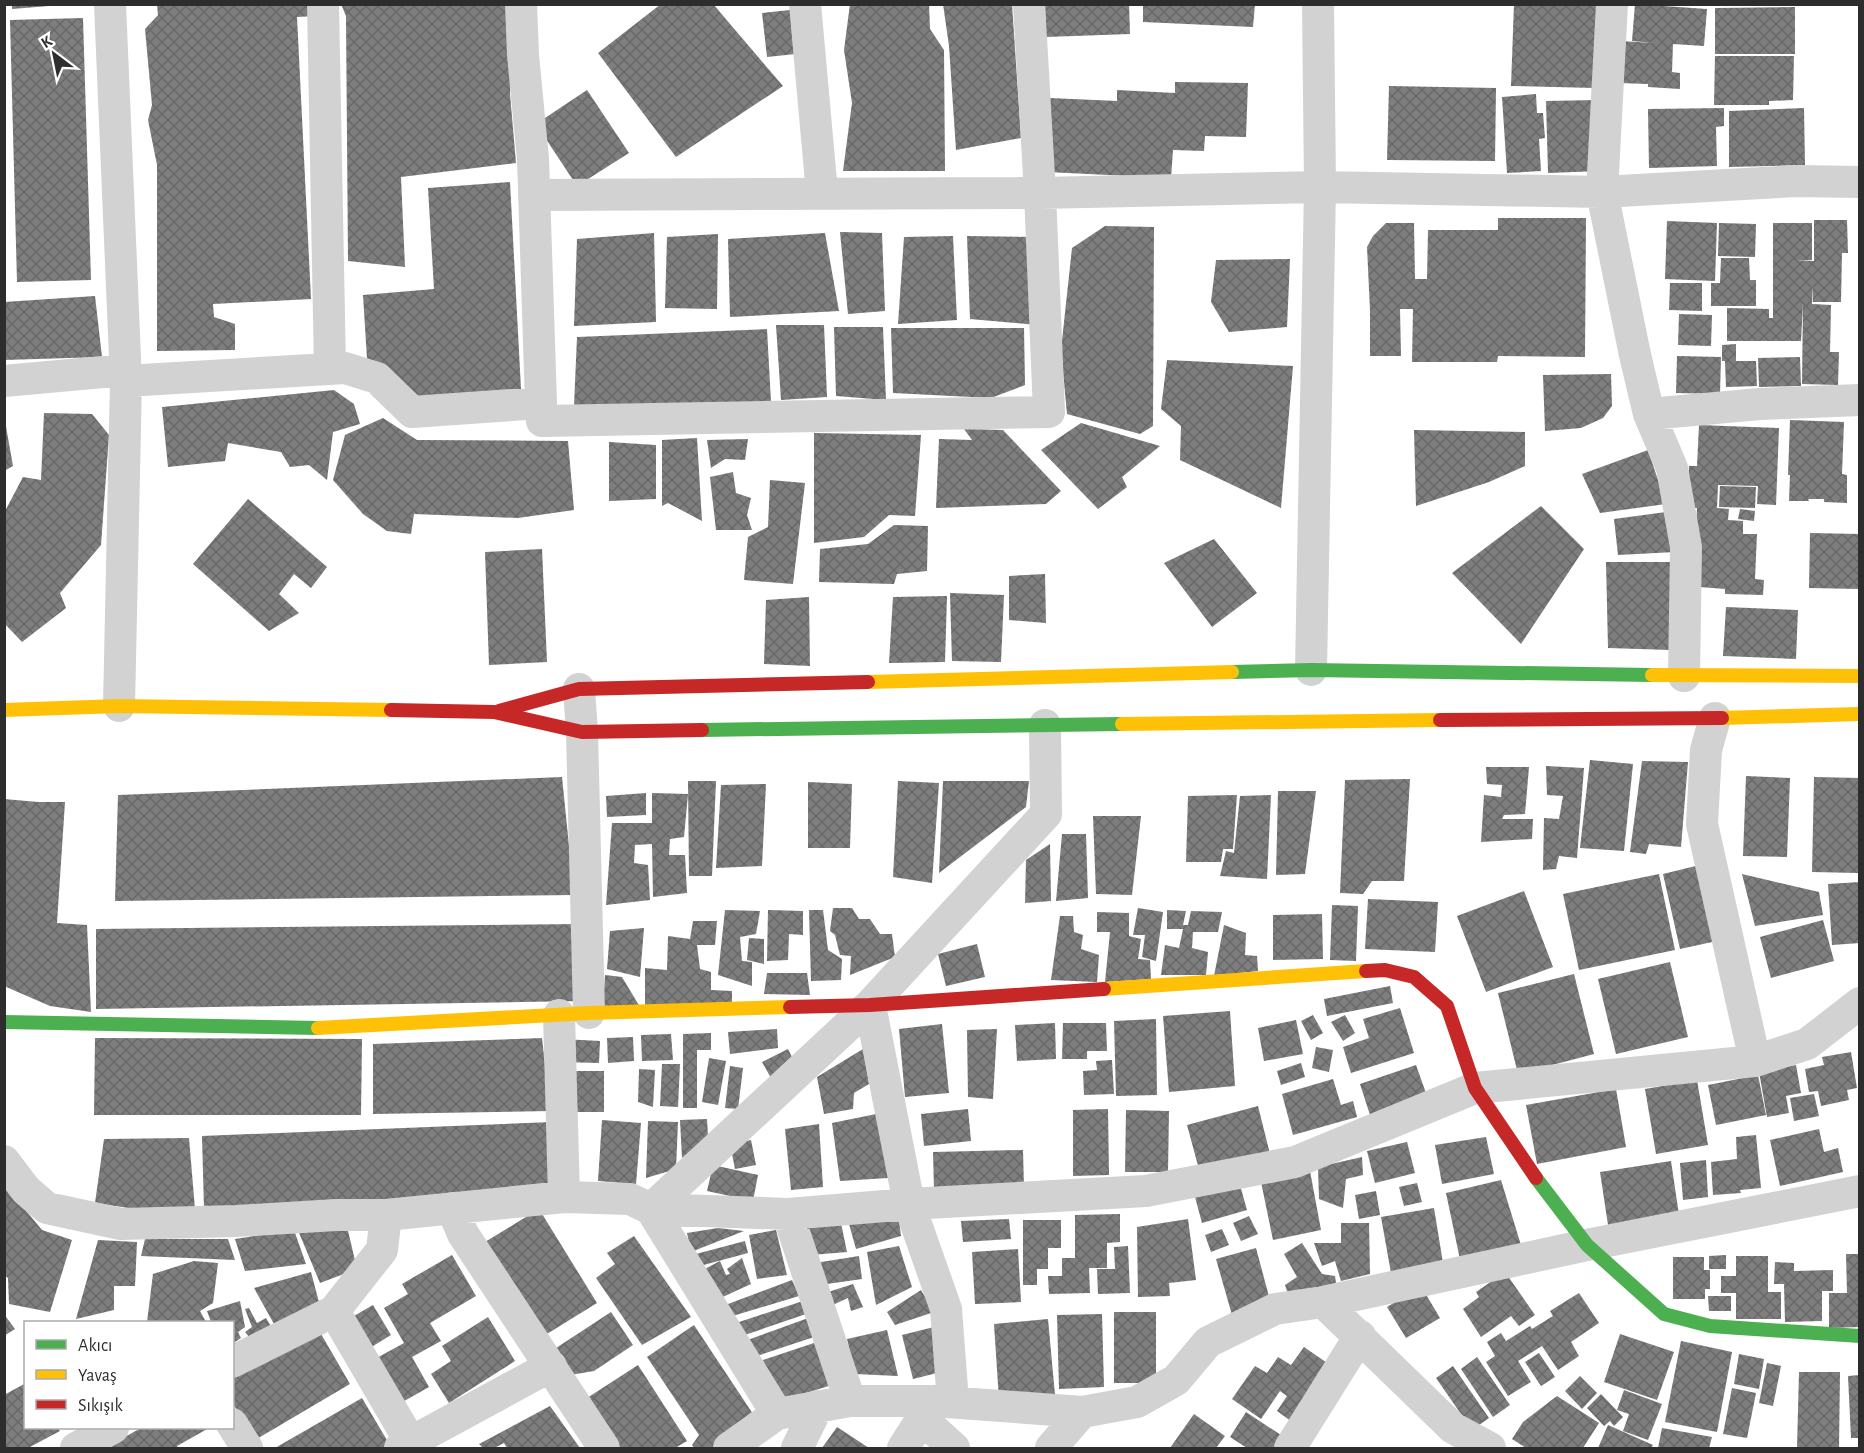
<svg xmlns="http://www.w3.org/2000/svg" width="1864" height="1453" font-family="'Alegreya Sans',sans-serif">
<defs>
<pattern id="building-cross-hatch" width="8" height="8" patternUnits="userSpaceOnUse" patternTransform="scale(1.5)"><rect width="8" height="8" fill="#7e7e7e"/><path d="M0 0l8 8M0 8l8-8" fill="none" stroke="#686868"/></pattern>
</defs>
<rect width="100%" height="100%" fill="#fff"/>
<path fill="url(#building-cross-hatch)" d="M12,4H48L49,6L12,9Z
M341,4H513L510,94L516,163L401,177L405,267L348,261L346,16Z
M661,4H713L783,86L676,157L598,53Z
M850,4H929L930,29L944,50L945,171H843L852,103L844,50Z
M943,4H1012L1021,138L956,150L949,46Z
M1045,4H1129L1130,34L1046,37Z
M1143,4H1255L1253,27L1143,22Z
M1514,4H1597L1595,88L1511,86Z
M1635,4L1707,9L1704,46L1673,44L1672,72L1680,73V89L1648,87V84L1618,83L1620,41L1654,43L1632,41Z
M157,5H315L316,16L297,17L311,299L213,304L214,317L235,324V350L157,351V165L148,120L152,105L145,29L158,15Z
M1795,7V54H1715V8Z
M799,9L805,53L767,57L762,13Z
M83,18L91,280L17,282L10,20Z
M1715,56H1794L1793,100L1769,101V105H1714Z
M1175,82L1248,83L1246,137L1205,136L1204,151L1173,150L1171,178L1047,172L1050,98L1117,101V90L1175,93Z
M1389,86L1496,88L1495,161L1387,160Z
M587,90L629,153L577,186L536,124Z
M1536,94L1537,113H1543L1545,138L1539,139L1541,171L1507,173L1502,97Z
M1598,100L1600,171L1548,173L1546,101Z
M1724,108V126L1716,127L1717,166L1649,168L1648,109Z
M1804,108L1805,165L1729,167V111Z
M510,182L521,389L424,400L367,359L363,295L434,289L428,188Z
M1498,218H1586L1585,357L1498,356L1497,362H1412L1413,309H1400L1401,356H1370V310L1367,247L1373,236L1386,223H1414L1415,279H1427L1428,230H1498Z
M1814,220H1847L1848,253H1842L1841,302H1813V285L1812,304L1831,305L1830,352H1839L1838,385L1802,384L1803,303L1801,341H1727V308L1769,309V318H1773V223H1812V260H1796L1814,261Z
M1667,221L1717,223L1715,281L1665,279Z
M1719,223L1756,224L1755,257L1718,256Z
M1105,226L1154,227L1153,426L1140,434L1067,414L1061,350L1072,248Z
M840,232L882,233L885,311L848,314Z
M654,233L656,322L574,326L577,239Z
M825,233L839,311L730,317L728,239Z
M718,234L717,309L665,308L667,237Z
M953,236L957,320L898,324L904,237Z
M967,236L1036,237L1037,325L970,319Z
M1721,258H1749L1750,280H1756V306H1711V283H1720Z
M1290,259L1287,327L1229,332L1211,302L1216,260Z
M1670,283H1702V311L1669,310Z
M95,296L102,357L4,360V302Z
M1679,314L1712,315L1711,346L1678,345Z
M776,325H824L827,397L781,400Z
M834,327H883L886,400L836,396Z
M891,328H1024L1025,385L991,398L893,393Z
M767,329L771,402L574,406L577,337Z
M1736,344V361H1756L1757,386L1726,387L1725,361H1722V345Z
M1677,356L1721,357L1720,394L1676,393Z
M1800,357L1801,386L1759,387L1758,358Z
M1167,360L1293,366L1281,508L1180,460L1181,426L1161,409Z
M1611,374L1612,406L1603,418L1581,428L1545,431L1543,375Z
M334,390L354,404L360,424L333,432L327,480L309,465L290,467L281,452L228,443L225,461L168,467L162,407Z
M44,413L92,414L109,435L101,545L60,593L66,608L22,642L4,623V513L23,477L41,480Z
M4,415L13,466L4,471Z
M383,418L417,440L568,441L574,510L518,518L414,514L411,534L387,531L363,514L333,480L345,435Z
M1790,420L1844,422L1842,474L1847,475V503L1824,502V499H1808L1809,501H1789L1790,475H1788Z
M1081,423L1160,446L1122,477L1127,487L1098,509L1041,450Z
M1699,425L1779,428L1776,505L1757,504L1758,486L1718,485L1717,508L1729,509L1728,520L1743,521V534H1757L1755,579L1764,580L1763,595L1725,594V589L1700,587L1695,550L1697,508L1687,507L1689,466H1697Z
M964,429L1003,430L1061,491L1046,504L936,508L939,439L972,440Z
M1414,430L1525,432V466L1489,482L1416,506Z
M814,433L921,435L915,516L889,515L864,537L814,543Z
M697,438L702,521L668,503L662,506V440Z
M748,439L745,460L725,459L711,468L707,440Z
M609,442L656,445V499L609,501Z
M1648,450L1666,504L1600,513L1582,474Z
M733,472L736,493L751,498L747,515L752,530H716L710,477Z
M770,480L805,483L793,584L744,580L748,537L768,527Z
M1720,486L1756,487L1755,508L1719,507Z
M248,499L327,567L311,588L294,574L279,594L299,613L269,631L193,564Z
M1541,506L1584,549L1521,644L1452,573Z
M1740,509L1755,511L1754,521L1738,519Z
M1666,512L1675,552L1618,555L1614,519Z
M894,525L928,526L927,571L897,574L894,584L819,582L820,549L868,544Z
M1810,533L1860,534V589L1809,588Z
M1214,539L1257,593L1212,627L1164,563Z
M542,549L547,662L489,665L485,552Z
M1606,562H1674L1671,650L1608,648Z
M1045,574L1046,623L1009,620V576Z
M950,593L1004,595L1001,662L952,661Z
M947,596L945,662L889,663L893,597Z
M809,597L810,666L764,664L766,600Z
M1726,607L1798,610L1796,659L1723,656Z
M1590,760L1633,764L1624,851L1580,848Z
M1642,761L1688,762L1681,847L1649,844L1646,854L1630,852Z
M1546,766L1584,768L1577,858L1559,856L1556,869L1543,870L1544,818L1559,819L1563,796L1547,795Z
M1486,767H1529L1525,814L1504,815L1502,819H1533L1532,839L1481,842L1484,795L1501,797L1502,785L1487,784Z
M1746,776L1790,778L1787,857L1743,856Z
M562,777L574,895L115,901L118,795Z
M1814,777L1860,778L1858,873L1812,872Z
M1410,779L1404,881H1372L1363,894L1340,893L1345,780Z
M688,781H716L712,876H689Z
M898,781L939,783L932,883L893,877Z
M943,781H1029L1026,807L939,873Z
M808,782L852,784L850,848H808Z
M766,784L762,866L716,868L721,785Z
M1278,791H1316L1305,874L1276,875Z
M646,793V815L607,817L606,796Z
M652,793L688,794L684,837L670,839L669,855H685L687,893L653,897L652,844L635,845L634,863L648,865L650,900L606,905L612,823H652Z
M1237,795L1233,849H1223L1221,862H1186L1188,796Z
M1271,795L1267,879L1220,876L1226,851L1234,853L1240,796Z
M4,799L38,802H65L57,923L87,925L91,1012L50,1006L4,986Z
M1093,816H1141L1132,895L1096,894Z
M1062,834H1086L1088,898L1056,901Z
M1050,844L1051,901L1025,903L1026,860Z
M1708,863L1726,939L1680,949L1663,874Z
M1659,874L1675,950L1579,970L1563,894Z
M1742,874L1819,892L1823,915L1755,926Z
M1860,882V943L1832,945L1828,884Z
M1524,891L1553,967L1486,992L1457,916Z
M1368,899L1438,902L1435,952L1365,949Z
M1332,905L1358,906L1356,961L1330,960Z
M833,908H852L859,919H870L880,934H892L895,957L850,975L851,956L840,955L835,935L830,931Z
M1138,908L1163,912L1156,961L1142,957L1145,935H1133Z
M725,910L760,911L756,934L740,937L742,961L752,962V986L718,975Z
M768,910L803,911V935L789,934L788,960L767,961Z
M809,910H823L828,950L842,959L841,980L811,981Z
M1167,910L1186,911L1183,925H1188L1191,911L1222,912L1218,932H1193L1192,948L1208,952L1206,975H1161L1165,945L1179,948L1183,929H1167Z
M1097,912L1129,913V936L1141,939L1138,959L1150,960L1151,979L1105,982L1110,932H1097Z
M1322,914L1323,959L1273,960V915Z
M1060,916H1073L1074,932L1083,935L1081,949L1099,955L1097,982L1051,980Z
M1823,920L1834,961L1771,978L1760,937Z
M693,921H717L715,945H697L700,969L711,972V990L732,991V1004L645,1005V968L667,970L668,936L690,939Z
M579,924L581,1001L96,1009V929Z
M1224,925L1246,933L1245,955L1257,956L1258,971L1214,976Z
M644,928L640,977L607,969L610,931Z
M749,938L764,939V964L747,960Z
M977,944L985,977L946,986L938,954Z
M1670,962L1688,1037L1616,1054L1598,979Z
M767,973H807L810,995L764,994Z
M1574,974L1594,1054L1518,1074L1498,993Z
M605,975L622,977L640,1007L603,1008Z
M1390,986L1393,1003L1327,1016L1324,999Z
M1400,1008L1414,1053L1351,1073L1343,1047L1369,1038L1363,1019Z
M1230,1011L1235,1086L1169,1092L1163,1016Z
M1313,1015L1323,1033L1311,1040L1301,1021Z
M1345,1015L1355,1033L1343,1041L1331,1022Z
M1156,1019L1157,1095L1116,1096L1114,1021Z
M1296,1020L1303,1054L1264,1061L1258,1028Z
M1055,1023L1056,1059L1017,1061L1015,1025Z
M1063,1023H1106L1107,1051H1087V1059H1062Z
M942,1024L949,1093L905,1097L899,1029Z
M777,1029L778,1048L730,1054L728,1032Z
M997,1029L993,1099L968,1097L967,1030Z
M711,1033V1050H697V1108H683V1034Z
M671,1034L673,1060L642,1061L641,1035Z
M633,1037L634,1061L608,1063L607,1038Z
M95,1038L362,1039L361,1115H94Z
M542,1038L550,1111L373,1114V1044Z
M562,1039L600,1041L599,1063L561,1062Z
M1316,1047L1333,1050L1329,1072L1312,1068Z
M788,1049L796,1065L771,1078L762,1062Z
M863,1049L869,1084L854,1093L853,1109L824,1114L817,1077Z
M1851,1052L1857,1088L1847,1090L1849,1100L1821,1106L1818,1091L1809,1092L1805,1069L1824,1065L1822,1057Z
M709,1058L726,1061L718,1105L702,1102Z
M1112,1060L1114,1094L1084,1095L1083,1071L1097,1070L1096,1061Z
M1301,1063L1305,1077L1281,1085L1277,1071Z
M662,1064H680L678,1107L660,1106Z
M1416,1065L1427,1096L1370,1115L1360,1084Z
M1796,1065L1801,1093L1786,1096L1789,1113L1767,1117L1759,1072Z
M730,1066L743,1068L738,1109L725,1108Z
M639,1069L655,1070L653,1107L638,1102Z
M569,1071H604V1112H569Z
M1758,1075L1766,1115L1716,1125L1708,1085Z
M1333,1079L1341,1105L1353,1101L1357,1117L1293,1135L1282,1094Z
M1697,1080L1708,1145L1656,1154L1645,1089Z
M1616,1089L1626,1147L1537,1164L1526,1105Z
M1814,1094L1819,1116L1794,1121L1790,1098Z
M1258,1106L1270,1154L1200,1173L1187,1125Z
M968,1109L971,1141L924,1146L921,1114Z
M1108,1109L1109,1175L1073,1176V1110Z
M1126,1110L1169,1111L1168,1172H1125Z
M886,1112L888,1178L840,1181L832,1123Z
M707,1119L708,1136L682,1158L680,1120Z
M602,1120L641,1123L636,1184L598,1181Z
M648,1121L678,1122L676,1169L646,1178Z
M552,1122L550,1191L204,1209L202,1136Z
M819,1124L823,1187L791,1190L785,1129Z
M1819,1129L1824,1152L1838,1148L1843,1172L1780,1186L1770,1140Z
M1756,1135L1761,1188L1740,1190L1741,1193L1713,1195L1711,1162L1737,1159L1736,1137Z
M1486,1137L1494,1174L1442,1184L1435,1145Z
M189,1138L195,1209L149,1211L95,1203L104,1139Z
M751,1140L756,1165L735,1169L730,1144Z
M1407,1142L1415,1173L1375,1183L1367,1151Z
M1023,1150L1024,1188L934,1190L933,1152Z
M1362,1157L1363,1175L1346,1179L1343,1208L1319,1199L1318,1167Z
M1706,1160L1708,1197L1683,1200L1680,1163Z
M1671,1161L1679,1215L1608,1225L1600,1172Z
M713,1165L758,1175L753,1201L707,1191Z
M1310,1171L1321,1230L1273,1240L1261,1182Z
M1501,1180L1524,1255L1462,1269L1446,1193Z
M1417,1183L1422,1202L1404,1206L1399,1187Z
M4,1184L42,1230L72,1240L50,1312L9,1304L8,1278L4,1275Z
M1240,1185L1247,1210L1202,1223L1195,1197Z
M1376,1191L1380,1215L1359,1219L1355,1195Z
M1434,1208L1443,1263L1391,1273L1381,1217Z
M539,1209L597,1303L542,1337L485,1242Z
M1120,1214V1242L1107,1243V1268H1089L1090,1293L1049,1294L1048,1276H1062V1258H1075V1215Z
M1249,1216L1258,1234L1241,1241L1233,1223Z
M345,1218L357,1269L320,1283L297,1228Z
M1009,1219L1011,1239L963,1242L961,1221Z
M1188,1219L1196,1280L1169,1283L1170,1296L1138,1297L1137,1227Z
M899,1220L901,1236L856,1249L849,1224Z
M1023,1220H1061V1248H1048V1269H1037V1285H1023Z
M841,1223L847,1252L811,1255L807,1228Z
M1341,1223H1369L1370,1274L1341,1281L1335,1261L1322,1266L1314,1243H1341Z
M718,1228L744,1231L691,1252L687,1233Z
M1222,1229L1229,1245L1211,1252L1205,1235Z
M294,1230L306,1264L245,1271L235,1239Z
M776,1230L787,1275L757,1279L749,1235Z
M634,1236L691,1317L642,1345L596,1278L615,1264L607,1253Z
M145,1239H228L235,1260L141,1256Z
M98,1240L137,1242L135,1286H114V1310L76,1319Z
M745,1241L748,1253L700,1266L696,1254Z
M1302,1243L1322,1274L1335,1276L1337,1290L1291,1303L1285,1285L1297,1277L1284,1254Z
M899,1246L912,1287L876,1305L867,1252Z
M1128,1246L1130,1293L1098,1294L1097,1269H1115L1114,1247Z
M1256,1248L1271,1304L1232,1315L1216,1259Z
M1018,1249L1021,1302L975,1304L972,1252Z
M1846,1254H1860V1327L1829,1328V1293H1847Z
M452,1255L476,1296L430,1323L441,1341L412,1357L429,1387L399,1404L373,1360L404,1343L384,1308L408,1294L402,1284Z
M1726,1255V1269H1709V1256Z
M859,1256L862,1279L820,1285L815,1263Z
M1736,1256H1768V1292H1781V1319H1736V1293H1721V1276H1736Z
M1673,1257H1704V1270H1710V1289H1705V1299H1673Z
M742,1258L751,1284L714,1301L699,1272L720,1261L726,1275L730,1274L727,1269Z
M194,1261L218,1263L213,1303L200,1311L206,1322H147L153,1274Z
M1775,1262L1794,1263V1271L1833,1270V1291H1822V1321L1785,1322L1784,1284H1774Z
M311,1272L320,1306L274,1324L254,1288Z
M1505,1272L1535,1315L1519,1326L1511,1316L1481,1337L1463,1309L1479,1297L1476,1292Z
M792,1280L799,1296L726,1318L720,1307Z
M853,1284L863,1307L851,1311L848,1298L826,1308L822,1294Z
M1421,1286L1440,1318L1406,1338L1387,1307Z
M921,1290L934,1312L895,1325L887,1312Z
M1579,1293L1599,1323L1571,1342L1579,1356L1558,1370L1542,1346L1518,1361L1531,1382L1508,1396L1486,1362L1495,1356L1487,1342L1501,1333L1506,1341L1530,1326L1532,1329L1553,1316L1550,1311Z
M1708,1296H1731V1311H1709Z
M806,1300L809,1313L739,1337L730,1325Z
M240,1301L245,1327L238,1332L241,1338L232,1344V1322H211L207,1311Z
M373,1305L391,1335L365,1351L347,1320Z
M249,1308L257,1323L266,1318L275,1333L254,1343L245,1332L252,1327L245,1309Z
M611,1312L633,1345L594,1371L570,1375L553,1350Z
M1114,1312H1156V1383H1114Z
M4,1314L15,1329L4,1336Z
M1102,1314L1104,1387L1059,1389L1057,1315Z
M488,1317L515,1361L449,1403L431,1374L451,1361L442,1346Z
M811,1317L814,1337L751,1358L745,1341Z
M1048,1319L1055,1395L999,1400L994,1324Z
M694,1325L757,1420L715,1448H694L692,1445L699,1435L647,1357Z
M317,1327L350,1384L255,1440L232,1402V1377Z
M934,1327L945,1371L913,1379L902,1335Z
M887,1330L898,1376L855,1374L847,1339Z
M1620,1334L1674,1352L1657,1400L1604,1382Z
M829,1338L838,1383L784,1400L778,1395L763,1360Z
M1681,1341L1732,1352L1717,1432L1665,1422Z
M1304,1347L1333,1367L1295,1424L1277,1411L1287,1396L1280,1391L1261,1419L1232,1399L1255,1366L1267,1373L1278,1357L1291,1365Z
M1539,1353L1555,1377L1541,1386L1525,1362Z
M1739,1354L1764,1359L1759,1389L1734,1384Z
M1477,1357L1510,1405L1493,1417L1461,1369Z
M1767,1363L1781,1366L1773,1406L1759,1403Z
M638,1365L687,1441L675,1448H615L584,1400Z
M1453,1366L1489,1418L1472,1430L1436,1378Z
M1799,1372H1840L1839,1448H1797Z
M1860,1375V1438H1851L1848,1376Z
M1580,1376L1597,1393L1582,1409L1565,1391Z
M26,1383V1428H58L60,1431L28,1448H4V1395Z
M1732,1388L1756,1393L1747,1438L1723,1434Z
M1624,1390L1662,1404L1648,1440L1623,1431L1629,1414L1617,1410Z
M1601,1394L1623,1417L1614,1426L1610,1421L1604,1426L1587,1408Z
M1557,1396L1599,1423L1583,1448H1526L1512,1439L1523,1422Z
M362,1398L391,1447L275,1448Z
M550,1406L580,1448H507L504,1443L494,1448H483L479,1444Z
M1246,1412L1290,1441L1285,1448H1247L1230,1437Z
M1194,1414L1225,1436L1216,1448H1170Z
M1608,1425L1653,1445L1651,1448H1598Z
M837,1427L869,1448H822Z
M141,1428H209L177,1446L178,1448H105Z
M1662,1428L1712,1437L1709,1448H1658Z"/>
<g fill="none" stroke-linecap="round" stroke-linejoin="round">
<path stroke="#d2d2d2" stroke-width="32" d="M110,4L126,381L119,706
M323,4L330,369
M521,4L523,55L533,159L541,403
M805,4L822,193
M1612,4L1602,192L1635,355L1649,414L1672,468L1686,547L1684,676
M534,195L1040,193L1320,187L1602,192L1796,181L1860,182
M4,381L125,370
M126,381L345,368L377,378L412,412L541,403L542,421L1049,412L1040,193L1029,4
M1649,414L1760,404L1860,400
M1311,670L1320,187L1318,4
M579,689L582,732L589,1013
M1715,718L1706,750L1702,824L1755,1061
M870,1005L909,1204L946,1309L953,1402
M559,1015L564,1197
M4,1161L26,1190L47,1208L121,1224L236,1221L336,1215H386L564,1197L630,1199L651,1209L777,1414
M452,1208L463,1234L604,1448
M651,1209L788,1214L909,1204L1146,1191L1295,1162L1475,1088L1755,1061L1807,1044L1860,1003
M651,1209L870,1005L1046,814L1045,725
M788,1214L850,1401
M1323,1302L1453,1428L1490,1448
M334,1311L414,1448
M232,1362L334,1311L382,1250L386,1215
M921,1418L954,1448
M232,1424L247,1448
M76,1448L113,1428
M400,1448L551,1366
M729,1448L777,1414L850,1401H933L1082,1412L1137,1402L1176,1380L1208,1342L1275,1309L1323,1302L1587,1245L1860,1191
M797,1448L818,1406
M903,1448L933,1401
M1051,1448L1082,1412
M1290,1448L1360,1336"/>
<path stroke="#4caf50" stroke-width="14" d="M1232,672L1311,670L1652,675
M702,730L1122,724
M4,1022L318,1028
M1536,1178L1587,1245L1664,1314L1710,1326L1860,1336"/>
<path stroke="#ffc107" stroke-width="14" d="M1652,675L1860,676
M868,682L1232,672
M4,710L119,706L391,710
M1722,718L1860,714
M1122,724L1440,720
M1104,989L1366,971
M318,1028L589,1013L790,1007"/>
<path stroke="#c62828" stroke-width="14" d="M391,710L494,712L582,732L702,730
M499,711L579,689L868,682
M1440,720L1722,718
M1366,971L1385,970L1414,977L1447,1006L1475,1088L1536,1178
M790,1007L870,1005L1104,989"/>
</g>
<rect width="1864" height="1453" fill="none" stroke="#2d2d2d" stroke-width="12"/>
<rect x="24" y="1321" width="210" height="108" fill="#ffffff" stroke="#ababab" stroke-width="1.5"/>
<rect x="36" y="1340" width="30" height="9" fill="#4caf50" stroke="#ababab" stroke-width="1.5"/>
<text x="78" y="1351" font-size="18" fill="#2d2d2d">Akıcı</text>
<rect x="36" y="1370" width="30" height="9" fill="#ffc107" stroke="#ababab" stroke-width="1.5"/>
<text x="78" y="1381" font-size="18" fill="#2d2d2d">Yavaş</text>
<rect x="36" y="1400" width="30" height="9" fill="#c62828" stroke="#ababab" stroke-width="1.5"/>
<text x="78" y="1411" font-size="18" fill="#2d2d2d">Sıkışık</text>
<g transform="translate(54 54) rotate(328)" stroke="#ffffff" stroke-width="4.5" paint-order="stroke">
<path d="M0-4.5L10 22L0 15L-10 22Z" fill="#2d2d2d"/>
<text y="-9" font-size="16" font-weight="bold" text-anchor="middle" fill="#2d2d2d">K</text>
</g>
</svg>
